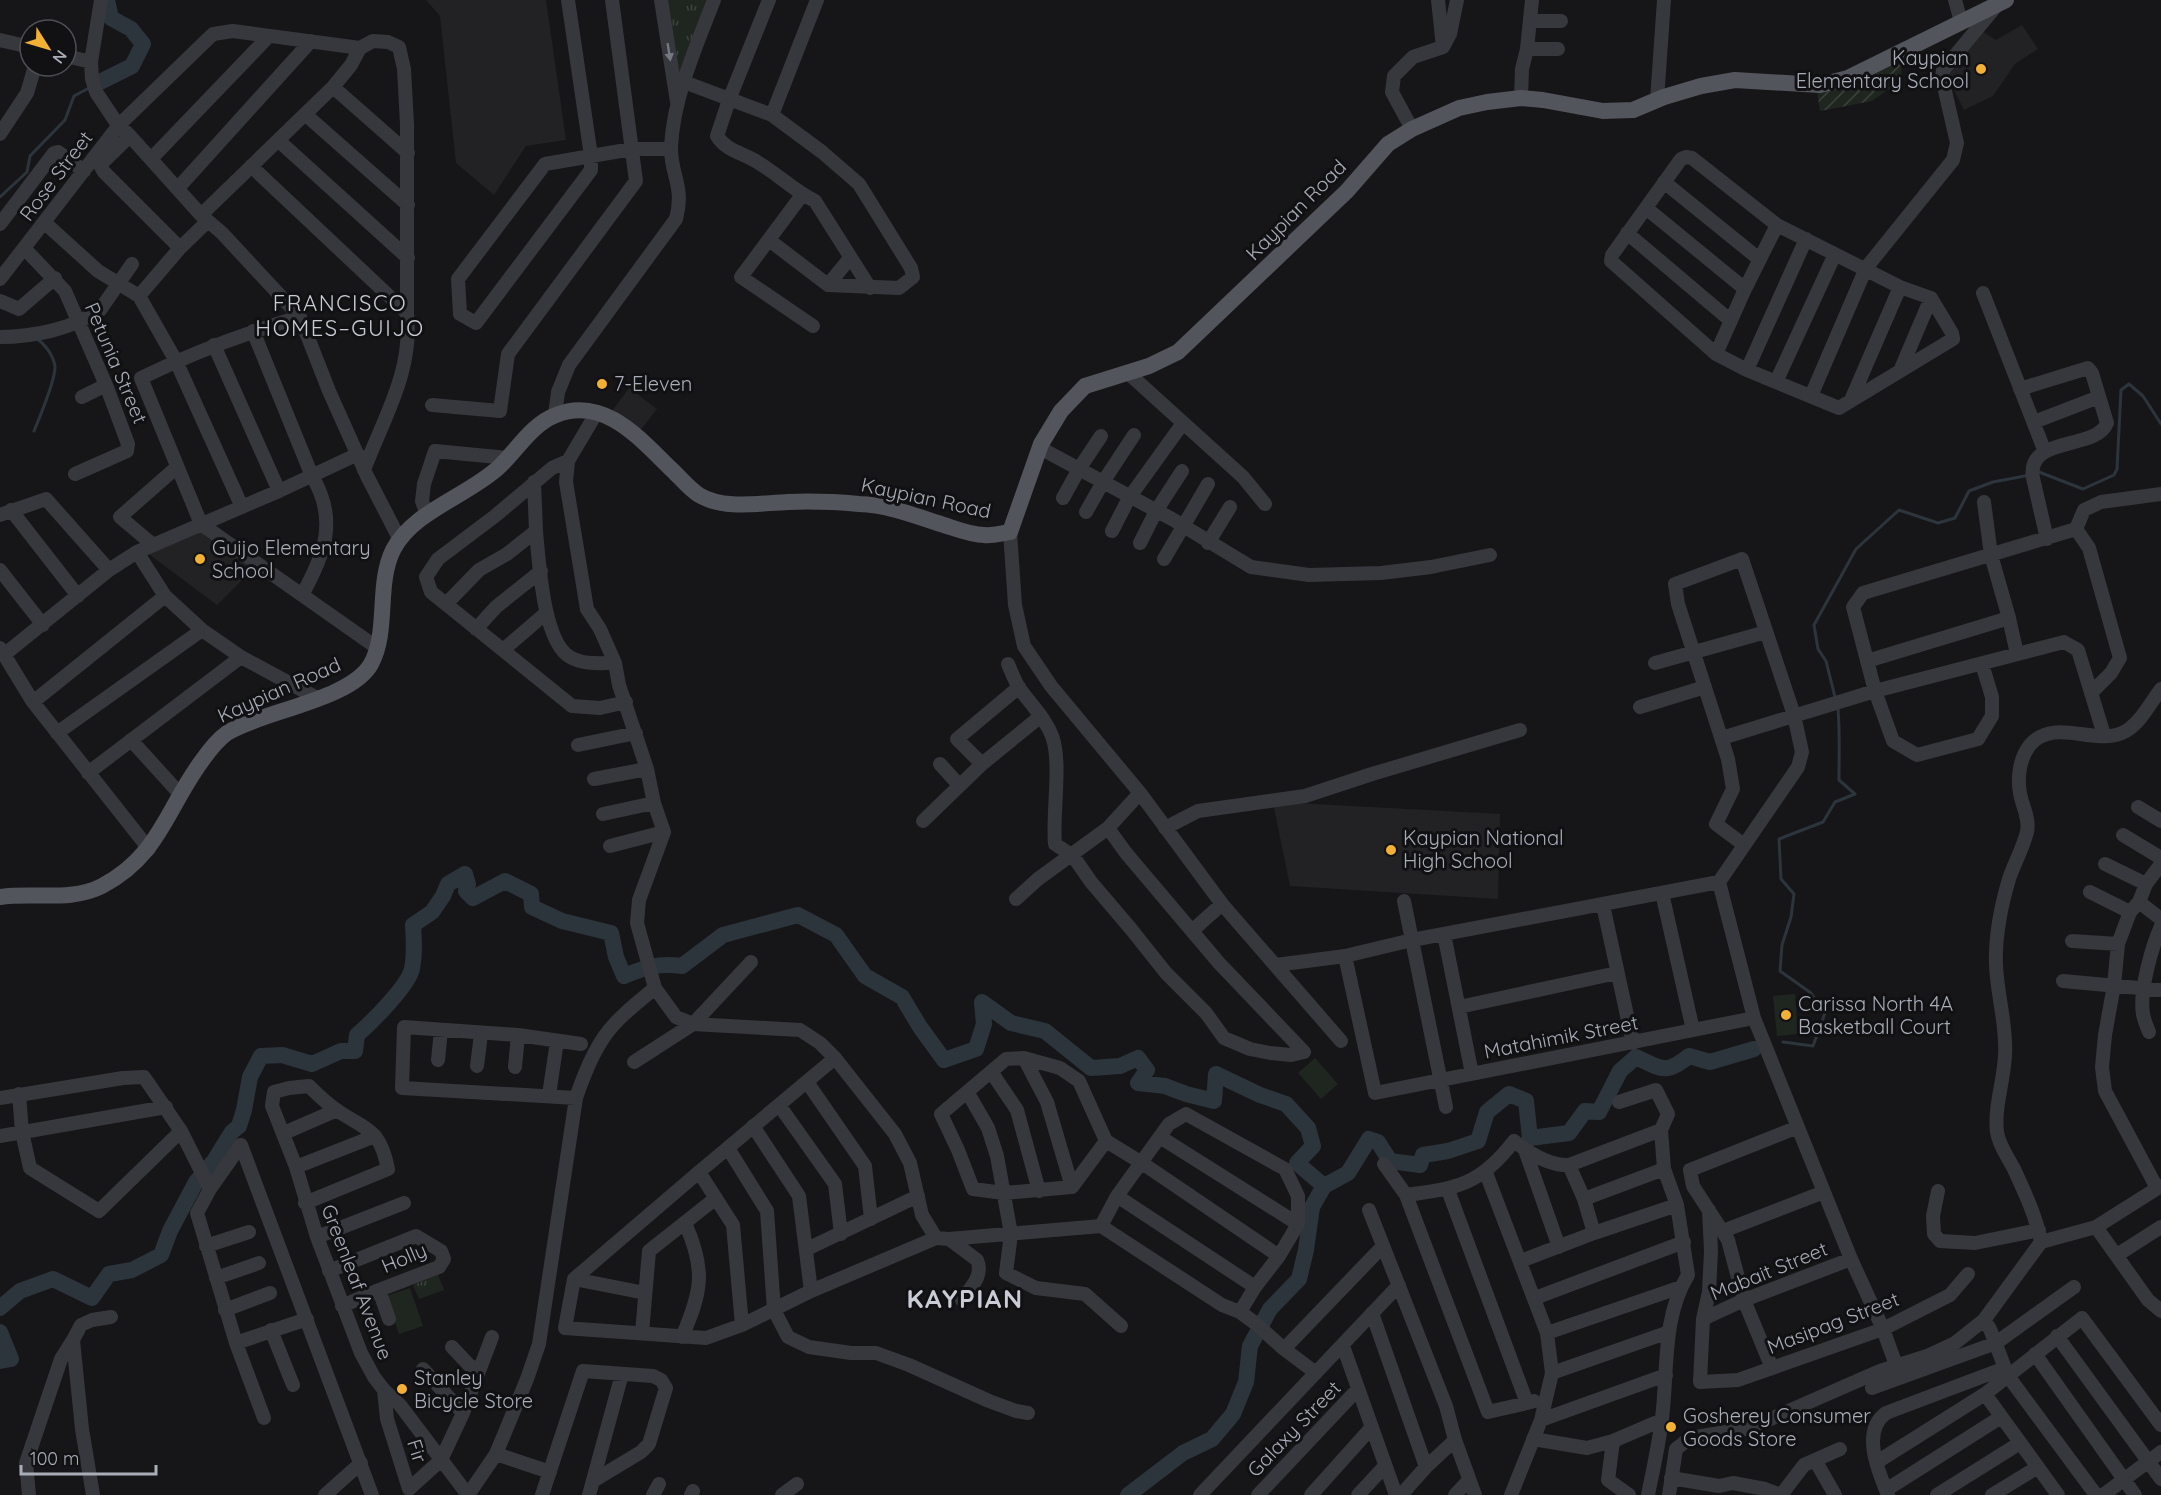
<svg xmlns="http://www.w3.org/2000/svg" width="2161" height="1495" font-family="Quicksand,sans-serif">
<defs>
<pattern id="park-tufts" width="24" height="20" patternUnits="userSpaceOnUse" patternTransform="scale(1.5)"><rect width="24" height="20" fill="#1e261f"/><path d="M3 7l-1-3M5 7V3M7 7l1-3M15 17l-1-3M17 17v-4M19 17l1-3" fill="none" stroke="#3c433d"/></pattern>
<pattern id="garden-furrows" width="10" height="10" patternUnits="userSpaceOnUse" patternTransform="scale(1.5)"><rect width="10" height="10" fill="#1e261f"/><path d="M-1 1l2-2M0 10L10 0M9 11l2-2" fill="none" stroke="#3c433d"/></pattern>
</defs>
<rect width="100%" height="100%" fill="#161618"/>
<path fill="#222225" d="M426,0H546L566,140L526,146L494,195L456,163L440,16Z
M2022,25L2038,49L2015,64L1993,96L1964,110L1946,74L1982,31L1996,40Z
M629,388L657,409L639,432L612,411Z
M202,528L255,567L217,605L146,552Z
M1278,802L1500,814L1498,899L1290,886L1273,803Z"/>
<path fill="#1e261f" d="M1795,994L1798,1034L1777,1036L1773,996Z
M1315,1058L1338,1084L1321,1099L1298,1073Z
M410,1288L423,1326L399,1334L386,1296Z"/>
<path fill="url(#park-tufts)" d="M667,0H707L679,76Z
M438,1275L444,1290L419,1299L413,1285Z"/>
<path fill="url(#garden-furrows)" d="M1901,61L1902,80L1872,101L1820,111L1817,91L1854,85Z"/>
<g fill="none" stroke-linecap="round" stroke-linejoin="round">
<path stroke="#2c353c" stroke-width="3" d="M0,197L27,172L30,156L65,120L74,96L89,88
M34,431C39,419 56,377 55,366C53,355 45,344 36,338
M2039,472L2083,489L2114,475L2117,469L2121,390L2129,384L2143,396L2161,424
M1835,697L1826,661L1818,649L1814,625L1856,549L1899,510L1938,523L1955,518L1969,491L1993,482L2030,475
M1783,1042L1813,1046L1825,1013L1811,993L1780,971L1782,945L1791,917L1794,894L1781,879L1779,839L1823,822L1835,802L1855,794L1839,780C1839,756 1840,733 1838,709"/>
<path stroke="#2c353c" stroke-width="16" d="M100,82L132,66L143,44L131,29L111,18L107,0
M0,1308L20,1291L53,1279L92,1298L109,1274L132,1270L161,1255L170,1231L196,1182L214,1161L232,1132L239,1126L244,1110L250,1077L261,1056L282,1055L312,1064L341,1051H355L357,1035C372,1022 408,986 412,969C415,954 414,940 413,925L432,912L443,896L448,884L465,874L468,884L466,891L473,898L505,881L531,894L532,907L562,921L611,933L616,957L624,976C646,967 658,963 682,966L723,935L798,915L836,935L865,976L902,997L920,1027L944,1060L976,1049L984,1024L982,1002L1011,1023L1045,1031L1091,1068L1120,1066L1138,1058L1147,1070L1138,1083L1165,1086L1186,1094L1214,1101L1216,1074L1260,1095L1286,1104L1308,1128L1313,1146L1297,1163L1324,1186
M0,1332L11,1359L0,1361
M1128,1495L1183,1453L1212,1439L1233,1414L1246,1382L1250,1346L1270,1309L1299,1279L1306,1250L1312,1207L1324,1186L1348,1173L1369,1139L1378,1142L1390,1161L1420,1165L1423,1155L1448,1151L1478,1141L1487,1112L1509,1094L1526,1101L1530,1138L1569,1133L1585,1111L1599,1112L1620,1071L1636,1057C1661,1069 1666,1075 1689,1056L1710,1062L1754,1049"/>
<path stroke="#37383d" stroke-width="14" d="M101,0L91,62L92,79L96,92L116,122L130,136L201,215L222,233L300,317L329,391L367,476L400,540
M568,0L591,156V170L476,323L460,314L458,279L545,164L632,149H671
M661,0L677,102
M769,0L729,100L717,136C725,149 739,152 752,159C775,171 792,190 815,201L870,288
M1438,0L1443,47
M1955,0L1961,22
M1531,21H1561
M0,40L30,47
M1527,49H1558
M66,56L91,62
M684,82L772,115L817,0
M333,87L408,153
M1521,98L1522,69L1527,49L1532,0
M1657,100L1664,0
M306,115L408,205
M1412,129L1392,92L1394,76L1413,57L1443,47L1450,34L1457,0
M0,134L27,93L35,66
M130,136L102,163L101,167L104,172L180,248L208,221
M279,141L408,258
M151,159L269,36
M251,166L407,313
M1664,182L1759,259
M178,188L311,41
M802,195L741,277L813,326
M1646,208L1745,289
M201,215L333,87L351,65L360,48L373,41L388,42L399,47L404,69L407,124V313C413,372 384,417 364,470
M45,223L98,271L139,296
M0,224L54,153L58,152L84,171
M1627,233L1731,321
M769,240L828,285L899,288L913,277L911,268L859,184L822,152L772,115
M180,248L139,296L176,361L242,507
M25,249L65,291L106,385L128,444L127,451L75,474
M0,279L119,125L213,34L233,31L360,48
M828,285L850,258
M1983,293L2045,452
M0,301L19,309L55,278
M300,317C245,333 192,353 141,378L201,524L376,647
M253,331L312,476C338,519 325,554 302,595
M0,337C33,337 72,329 100,310L132,264
M214,345L279,491
M1716,354L1745,289L1777,225L1900,287L1931,298L1952,333L1953,339L1839,408L1747,370L1716,354L1611,261L1612,255L1681,159L1686,157L1692,158L1777,225
M1747,370L1806,239
M1900,371L1931,298
M1127,372L1243,477L1265,504
M1776,382L1835,254
M2020,389L2088,368L2092,373L2107,423C2096,451 2026,435 2033,478L2047,539
M1811,396L1866,268L1953,160L1957,143L1942,78L1943,70L1997,5
M82,397L106,385
M1851,400L1900,287
M432,405L500,411L508,354L636,181L612,0
M597,412L568,461L566,482L587,609L600,629L615,663L619,685L647,769L654,803L664,832L639,900L637,923L655,988L676,1017L693,1024L800,1030L820,1043L835,1058L895,1134L910,1163L922,1215L936,1238L949,1239L1101,1226L1222,1305L1240,1312L1255,1323L1284,1349L1316,1373
M555,415L558,392L569,365L676,219C685,185 670,175 671,146C674,95 696,47 714,0
M2034,422L2099,397
M1040,448L1172,519L1251,567L1309,575L1381,573L1431,567L1490,555
M568,461L552,468L495,516L438,559L426,577L431,592L572,706L600,708L626,702
M534,482L536,531
M1063,498L1079,469L1101,436
M1984,502L1991,555L2009,618L2017,654
M11,510L78,596
M1086,512L1103,482L1134,435
M0,515L46,499L109,570
M427,515L422,501L424,484L435,451L508,458
M2076,529L2089,548L2120,658L2111,673L2091,693
M1112,531L1129,498L1183,423
M1010,532L1015,605L1024,646L1051,686L1140,793L1222,904L1341,1041
M1140,543L1156,511L1182,471
M1208,543L1230,507
M152,544L120,517L177,467
M1164,559L1208,484
M0,570L43,625
M446,604L479,570L507,554L536,531C539,561 543,642 570,657C584,665 599,663 615,663
M476,629L496,607L541,571
M0,648L33,702L149,849
M503,650L546,613
M5,654L109,570L137,552L279,491L358,454
M241,657L317,698
M1867,661L2009,618
M1655,663L1766,632
M1008,664C1011,671 1014,679 1018,686C1029,703 1045,717 1052,736C1062,763 1052,814 1055,844L1073,856L1091,882L1131,929L1166,973L1206,1013L1224,1038L1250,1049L1270,1053L1291,1055L1304,1052L1219,963L1126,853L1108,828
M1982,664L1992,697V716L1978,739L1917,755L1893,741L1875,691L1853,607L1863,593L2076,529L2084,510L2101,502L2161,494
M33,702L165,596
M1640,707L1705,687
M57,733L202,630
M1722,738L1875,691L2064,642L2078,650L2104,735
M131,740L180,794
M578,745L636,733
M940,764L959,785
M982,764L957,739L1019,687
M88,773L241,657L202,630L165,596L137,552
M594,779L647,769
M2138,807L2161,821
M603,814L654,803
M923,821L982,764L1041,716
M1165,828L1198,811L1305,796L1372,774L1520,730
M2123,835L2161,858
M610,846L664,832
M2105,864L2146,884
M1719,882L1754,1018L1851,1259L1883,1329L1896,1365
M2090,892L2130,912
M1662,893L1693,1030
M1016,899L1038,879L1108,828L1140,793
M1404,901L1446,1107
M2139,902L2161,919
M1603,905L1633,1043
M1193,930L1222,904
M1444,934L1472,1074
M2072,941L2118,944
M1345,956L1375,1093L1754,1018
M1276,965L1345,956L1412,940L1719,882L1798,767L1802,752L1794,715L1742,559L1675,584L1678,604L1728,759L1733,789L1716,824L1744,845
M2063,981L2161,990
M1459,1007L1617,973
M2149,1032C2147,1027 2144,1020 2143,1014C2139,992 2152,946 2161,926
M835,1058L699,1172L574,1279L565,1328L706,1338L742,1325L811,1291L936,1238
M1024,1058L1047,1102L1072,1187
M438,1060L441,1030
M634,1062L693,1024L751,962
M477,1066L481,1034
M515,1067L518,1035
M992,1073L1017,1110L1039,1191
M807,1082L865,1166L871,1219
M968,1093L988,1128L997,1156L1011,1234L1006,1273L1036,1288L1085,1294L1121,1326
M19,1094L22,1132L30,1168L99,1211L181,1131
M549,1095L557,1041
M0,1098L123,1078L144,1077L181,1131L210,1189
M576,1098L402,1088L404,1027L518,1035L581,1044
M1619,1102L1656,1090L1668,1114L1661,1130L1664,1169L1677,1205L1688,1275C1662,1317 1668,1371 1662,1418C1659,1444 1653,1470 1648,1495
M779,1105L835,1184L841,1234
M753,1126L799,1196L811,1291
M284,1133L337,1110
M0,1136L166,1107
M1160,1137L1298,1224
M1106,1141L1072,1187L1004,1193L973,1189L958,1150L941,1114L1006,1059L1024,1058L1060,1068L1079,1081L1106,1141L1142,1163L1279,1256
M241,1145L372,1495
M241,1145L210,1189L197,1213L236,1343L264,1418
M728,1148L767,1211L774,1310L788,1337L809,1347L851,1353H876L909,1365L989,1401L1016,1411L1028,1413
M1525,1150L1559,1247
M1384,1164L1406,1195C1458,1188 1480,1185 1514,1141C1529,1153 1549,1166 1569,1165L1661,1130
M1569,1165L1584,1199L1594,1233
M296,1167L375,1136
M699,1172L733,1225L742,1325
M1486,1173L1547,1333L1552,1373L1541,1420L1511,1495
M2157,1188L2105,1091L2102,1067L2105,1035L2114,985L2118,944L2130,912L2139,902L2146,884L2161,864
M1448,1190L1527,1403L1534,1401
M1938,1191L1933,1216L1934,1234L1940,1241L1975,1243L2039,1230
M1406,1195L1488,1412L1527,1403
M1117,1196L1255,1287
M1584,1199L1664,1169
M305,1203L388,1169C380,1129 368,1131 338,1111C327,1104 318,1095 309,1086L289,1088L274,1092L272,1106L296,1167L317,1237L361,1353L374,1377L384,1390L400,1405L468,1495
M1369,1210L1446,1406L1455,1440L1475,1495
M1709,1210L1711,1251L1709,1292L1703,1319L1700,1382L1738,1380L1883,1329L1950,1295L1968,1274
M1101,1226L1117,1196L1169,1124L1186,1114L1285,1169L1298,1196V1224L1279,1256L1255,1287L1240,1312
M2096,1227L2148,1300L2161,1311
M1723,1231L1824,1192
M317,1237L404,1203
M949,1239L977,1260C984,1276 970,1288 962,1300
M2041,1242C2036,1216 2025,1193 2014,1169C2008,1157 1999,1146 1997,1132C1994,1107 2004,1081 2005,1055C2007,1025 1997,995 1996,965C1995,937 2001,906 2009,879C2014,864 2023,848 2027,832C2030,818 2022,806 2020,793C2017,777 2020,757 2030,745C2055,716 2097,748 2126,731C2141,722 2151,702 2161,689
M2041,1242L2096,1227L2161,1186
M206,1246L249,1232
M807,1249L918,1196
M2117,1255L2161,1227
M1521,1261L1594,1233L1677,1205
M329,1271L416,1236L441,1251L444,1259L439,1267L379,1290L342,1306
M216,1278L259,1263
M574,1279L645,1293
M379,1290L389,1319
M1535,1298L1684,1242
M225,1310L270,1293
M1372,1313L1426,1467
M1703,1319L1744,1300L1851,1259
M1984,1320L1990,1329L2008,1376L2096,1495
M271,1330L293,1385
M642,1333L649,1251L716,1198
M1547,1333L1681,1287
M2057,1336L2161,1479
M682,1337C702,1291 706,1270 685,1223
M236,1343L307,1319
M1343,1346L1396,1495
M452,1347L469,1365L478,1370
M1284,1349L1383,1246
M2035,1354L2135,1495
M1772,1368L1744,1300L1728,1240L1693,1186L1690,1170L1798,1127
M423,1369L463,1413
M1552,1373L1669,1332
M1872,1388L1996,1343L2074,1287
M384,1390L387,1419L409,1489L441,1460L463,1413L492,1337
M1985,1394L2058,1495
M1541,1420L1666,1375
M1533,1439L1587,1448L1613,1441L1662,1420
M1613,1441L1608,1480L1629,1495
M496,1454L550,1472
M1815,1460L1835,1495
M1877,1462L1985,1394L2082,1318L2161,1425
M1671,1478L1719,1486L1733,1483L1765,1489L1781,1495
M1886,1490L2001,1417
M29,1495L26,1463L61,1359L73,1340
M93,1495L82,1429L73,1340L81,1325L92,1320L111,1317
M325,1495L361,1463
M468,1495L496,1454L527,1379L539,1344L576,1098C583,1077 591,1056 604,1037C617,1018 637,1003 655,988
M542,1495L583,1371L653,1376L661,1380L666,1388L649,1444L641,1452L593,1481
M589,1495L622,1374
M653,1495L659,1484
M691,1495L693,1491
M782,1495L797,1484
M1200,1495L1399,1285
M1258,1495L1358,1389
M1311,1495L1372,1427
M1358,1495L1384,1467
M1401,1495L1426,1467L1455,1440
M1455,1495L1469,1480
M1669,1495L1676,1449L1690,1438L1750,1428L1880,1371L1927,1356L1955,1343L1984,1320L2041,1242
M1781,1495L1804,1465L1840,1449
M1888,1495C1878,1471 1861,1431 1886,1413L2005,1368
M1937,1495L2020,1443
M1992,1495L2038,1467
M2103,1495L2161,1452"/>
<path stroke="#53555c" stroke-width="16" d="M0,897C33,892 71,902 102,886C159,856 166,810 201,762C208,752 217,740 227,733C262,711 351,700 371,664C389,631 376,585 393,550C413,511 468,496 499,467C517,450 532,424 556,415C604,396 639,438 670,468C680,477 688,488 699,495C724,510 760,503 788,502C812,501 836,502 859,504C890,505 918,517 947,526C959,530 972,535 984,535C993,536 1002,533 1010,532L1041,444L1061,411L1085,386L1149,366L1178,352L1347,191L1388,144L1412,129L1459,108L1487,102L1521,98L1543,100L1603,111L1633,110L1664,97L1701,86L1735,80L1820,85L1848,78L2006,0"/>
</g>
<defs><path id="oneway-solid" d="M-6-.8H1V-3.2L6.5 0L1 3.2V.8H-6Z" transform="scale(1.5)"/></defs>
<use fill="#757881" href="#oneway-solid" transform="translate(669 52) rotate(81)"/>
<g fill="#f2b134" stroke="#111113" stroke-width="2">
<circle cx="1981" cy="69" r="6"/>
<circle cx="602" cy="384" r="6"/>
<circle cx="200" cy="559" r="6"/>
<circle cx="1391" cy="850" r="6"/>
<circle cx="1786" cy="1015" r="6"/>
<circle cx="402" cy="1389" r="6"/>
<circle cx="1671" cy="1427" r="6"/>
</g>
<g text-anchor="middle" stroke-width="6" stroke-linejoin="round" paint-order="stroke">
<g font-size="20" fill="#a8adb8" stroke="#111113" text-anchor="start">
<text x="1969" y="65" text-anchor="end">Kaypian<tspan x="1969" dy="23">Elementary School</tspan></text>
<text x="614" y="391">7-Eleven</text>
<text x="212" y="555">Guijo Elementary<tspan x="212" dy="23">School</tspan></text>
<text x="1403" y="845">Kaypian National<tspan x="1403" dy="23">High School</tspan></text>
<text x="1798" y="1011">Carissa North 4A<tspan x="1798" dy="23">Basketball Court</tspan></text>
<text x="414" y="1385">Stanley<tspan x="414" dy="23">Bicycle Store</tspan></text>
<text x="1683" y="1423">Gosherey Consumer<tspan x="1683" dy="23">Goods Store</tspan></text>
</g>
<g font-size="20" fill="#a8adb8" stroke="#111113">
<text transform="translate(56 176) rotate(-53)" y="7">Rose Street</text>
<text transform="translate(1296 210) rotate(-45)" y="7">Kaypian Road</text>
<text transform="translate(116 363) rotate(67)" y="7">Petunia Street</text>
<text transform="translate(926 498) rotate(12)" y="7">Kaypian Road</text>
<text transform="translate(279 690) rotate(-24)" y="7">Kaypian Road</text>
<text transform="translate(1561 1037) rotate(-11)" y="7">Matahimik Street</text>
<text transform="translate(404 1258) rotate(-23)" y="7">Holly</text>
<text transform="translate(1769 1271) rotate(-22)" y="7">Mabait Street</text>
<text transform="translate(357 1282) rotate(69)" y="7">Greenleaf Avenue</text>
<text transform="translate(1833 1323) rotate(-21)" y="7">Masipag Street</text>
<text transform="translate(1294 1429) rotate(-46)" y="7">Galaxy Street</text>
<text transform="translate(417 1451) rotate(72)" y="7">Fir</text>
</g>
<g font-size="22" letter-spacing="1.5" fill="#c9ccd4" stroke="#111113">
<text x="340" y="311">FRANCISCO<tspan x="340" dy="25">HOMES–GUIJO</tspan></text>
</g>
<g font-size="26" font-weight="bold" letter-spacing="1.5" fill="#c9ccd4" stroke="#111113">
<text x="965" y="1308">KAYPIAN</text>
</g>
</g>
<g transform="translate(48 48) rotate(127)"><circle r="28" fill="#111113" stroke="#4d4f55" stroke-width="1.5"/>
<path d="M0-4.5L10 22L0 15L-10 22Z" fill="#f2b134"/>
<text y="-9" font-size="16" font-weight="bold" text-anchor="middle" fill="#a8adb8">N</text>
</g>
<path d="M21 1465v9h135v-9" fill="none" stroke="#a8adb8" stroke-width="3"/>
<text x="30" y="1465" font-size="18" fill="#a8adb8" stroke="#111113" stroke-width="4.5" paint-order="stroke">100 m</text>
</svg>
